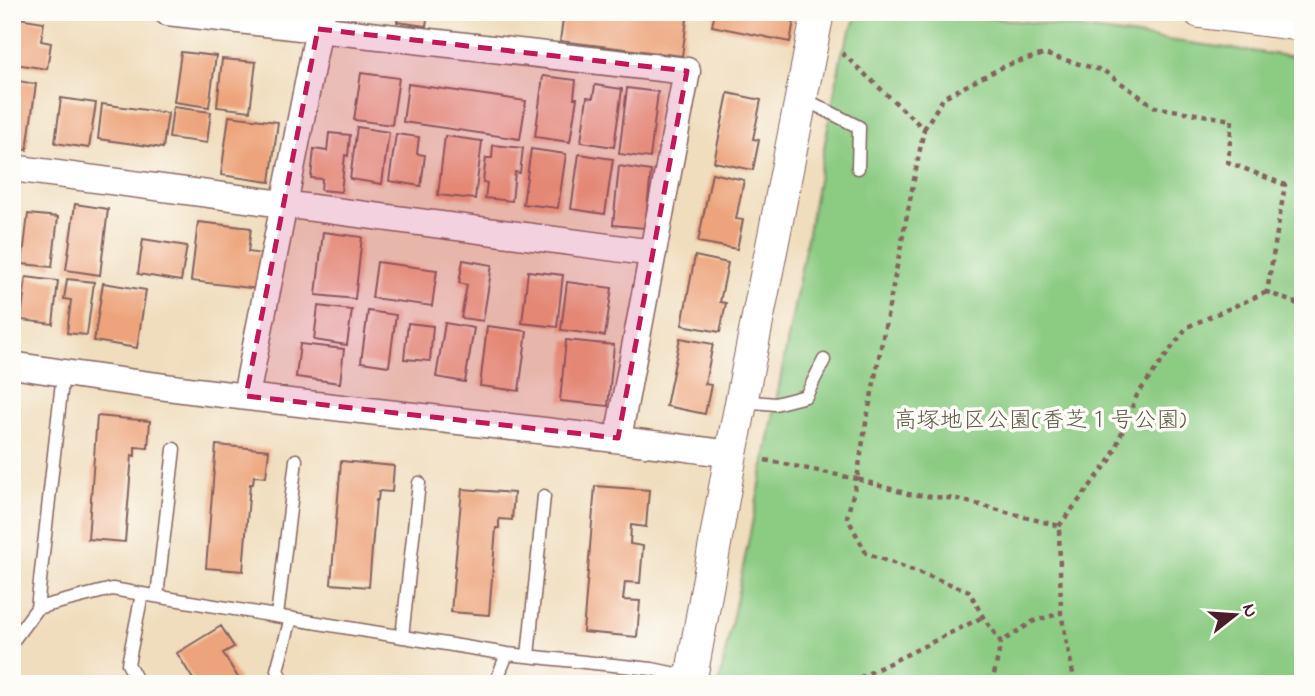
<svg xmlns="http://www.w3.org/2000/svg" width="1315" height="696" font-family="'Indie Flower','Klee One',sans-serif">
<rect width="100%" height="100%" fill="#fdfcf7"/>
<filter id="ink" filterUnits="userSpaceOnUse"><feTurbulence type="fractalNoise" baseFrequency=".0143" numOctaves="2"/><feDisplacementMap in="SourceGraphic" scale="14" xChannelSelector="R" yChannelSelector="G"/><feConvolveMatrix kernelMatrix="1 2 1 2 8 2 1 2 1" color-interpolation-filters="sRGB"/></filter>
<filter id="wash" filterUnits="userSpaceOnUse"><feTurbulence type="fractalNoise" baseFrequency=".00686" numOctaves="4" result="noise"/><feDisplacementMap in="SourceGraphic" scale="28" xChannelSelector="R" yChannelSelector="G"/><feGaussianBlur stdDeviation="1.57" result="paint"/><feColorMatrix in="noise" values="0 0 0 0 0 0 0 0 0 0 0 0 0 0 0 0 0 1.4 0 .05"/><feComposite in="paint" operator="in"/></filter>
<g filter="url(#wash)">
<rect width="100%" height="100%" fill="#f0ddbd"/>
<path fill="#8bcb82" stroke="#6a7556" stroke-width="2" d="M858,12H932L1039,23L1303,58V684H719L765,460L842,53Z"/>
<g id="blocks">
<path fill="#eda47b" d="M399,12H428L426,26L397,22Z
M564,12H688L682,56L560,41Z
M715,12H792L795,15L790,42L712,26Z
M12,17L44,22L41,41L51,43L47,69L15,64L20,35L12,34Z
M181,52L216,56L209,107L174,102Z
M222,59L256,62L250,111L217,107Z
M361,73L399,78L392,125L354,120Z
M543,76L576,80L574,98H577L570,142L535,137Z
M12,80L36,84L27,150L12,147Z
M408,84L526,101L520,139L403,122Z
M595,85L622,89L614,147L581,142L587,97L593,98Z
M627,88L658,92L650,158L619,154Z
M728,93L761,100L753,139L759,140L753,170L714,162Z
M61,98L96,103L89,148L55,143Z
M102,104L168,113L163,148L98,139Z
M173,107L211,112L207,143L169,138Z
M229,116L278,122L270,182L221,175Z
M357,127L389,132L382,184L350,179Z
M329,133L350,135L348,156L345,155L341,192L321,190L322,179L311,178L314,149L327,151Z
M396,134L419,137L417,154L425,155L421,186L389,181Z
M445,136L482,141L475,199L438,195Z
M493,145L523,148L520,173L515,172L512,201L485,198L487,183L483,182L486,158H492Z
M531,149L566,154L558,208L523,204Z
M579,154L613,159L605,214L571,209Z
M619,166L651,171L645,228L613,225Z
M712,173L744,180L736,219L743,220L737,249L698,242Z
M75,204L108,209L100,275L66,270Z
M12,209H19L14,257H12Z
M28,214L58,217L52,267L22,264Z
M198,222L251,228L248,252L262,254L258,289L191,281Z
M323,232L362,237L355,299L316,295Z
M143,239L187,246L181,281L138,274Z
M695,256L728,263L720,302L726,303L720,332L682,325Z
M463,260L492,265L483,321L461,318L467,285L459,283Z
M377,262L437,270L432,306L372,298Z
M528,271L563,275L557,327L522,323Z
M26,277L58,281L53,324L21,320Z
M67,279L94,282L87,335L67,333L71,300L64,299Z
M567,282L612,288L605,336L561,330Z
M103,283L146,290L137,348L94,341Z
M318,306L352,310L347,345L314,340Z
M368,311L396,315L389,366L361,362Z
M408,323L433,326L430,361L404,359Z
M445,323L474,328L465,382L436,377Z
M487,326L527,331L519,391L480,386Z
M680,338L713,344L705,384L711,385L705,414L666,406Z
M566,340L614,345L608,406L560,401Z
M300,344L344,349L340,383L296,377Z
M12,406L20,407L18,434H12Z
M97,416L150,421L148,448L135,447V456L132,455L125,542L88,539Z
M216,445L269,450L266,477L254,476L253,484H250L243,571L206,568Z
M341,461L394,466L392,492L379,491L378,500H376L369,587L331,584Z
M595,486L649,490L646,527L631,525L630,544L643,546L640,583L625,582L623,600L640,601L637,637L583,632Z
M462,489L514,493L512,520L499,519V528H496L489,615L451,612Z
M221,626L234,647L223,653L242,684H196L177,653Z
M89,676L94,684H77Z"/>
</g>
</g>
<g filter="url(#ink)">
<use href="#blocks" fill-opacity="0" stroke="#84625e" stroke-width="2"/>
<g fill="none" stroke-linecap="round" stroke-linejoin="round">
<defs>
<path id="service" d="M802,98L859,127L858,168
M742,401L775,404L806,396L824,360
M157,596L174,449
M37,608L112,589L507,654L652,669L691,677
M277,616L296,460
M402,637L419,483
M12,642L37,608L63,373
M528,656L544,496
M139,684L128,664L142,594
M284,684L277,670L291,618
M495,684L507,654"/>
<path id="minor" d="M167,12L687,71L618,438
M12,168L653,253
M12,365C251,403 492,421 731,454
M246,396L322,13"/>
<path id="tertiary" d="M1200,12L1303,25
M690,684L731,454L818,12"/>
</defs>
<use href="#service" stroke="#84625e" stroke-width="15"/>
<use href="#minor" stroke="#84625e" stroke-width="29"/>
<use href="#tertiary" stroke="#84625e" stroke-width="34"/>
<path stroke="#84625e" stroke-width="4.5" stroke-dasharray="5 5" stroke-linecap="butt" d="M842,53L924,129L865,428L857,479L908,494L957,499L1059,526L1061,613L1075,684
M924,129L944,97L1007,65L1044,54L1104,71L1155,107L1232,120L1228,162L1285,185L1267,292L1303,306
M765,460L857,479L847,517L866,553L969,591L983,617L1001,642L1034,621L1061,613
M1059,526L1111,459L1137,395L1187,327L1267,292
M852,684L857,679L983,617
M992,684L1001,642"/>
<use href="#service" stroke="#fff" stroke-width="12"/>
<use href="#minor" stroke="#fff" stroke-width="26"/>
<use href="#tertiary" stroke="#fff" stroke-width="32"/>
</g>
</g>
<path fill="#c2185b" fill-opacity="0.2" stroke="#c2185b" stroke-width="5" stroke-dasharray="14 9" stroke-linejoin="round" d="M318,29L687,71L618,438L246,396Z"/>
<g text-anchor="middle" stroke-width="7" stroke-linejoin="round" paint-order="stroke">
<g font-size="23" fill="#615b49" stroke="#fdfcf7">
<text x="1040" y="427">高塚地区公園(香芝１号公園)</text>
</g>
</g>
<rect width="1315" height="696" fill="none" stroke="#fdfcf7" stroke-width="42"/>
<g transform="translate(1235 615) rotate(73)" stroke="#fdfcf7" stroke-width="5" paint-order="stroke">
<path d="M0-5L12 26L0 18L-12 26Z" fill="#4a1f2b"/>
<text y="-10" font-size="19" font-weight="bold" text-anchor="middle" fill="#4a1f2b">N</text>
</g>
</svg>
